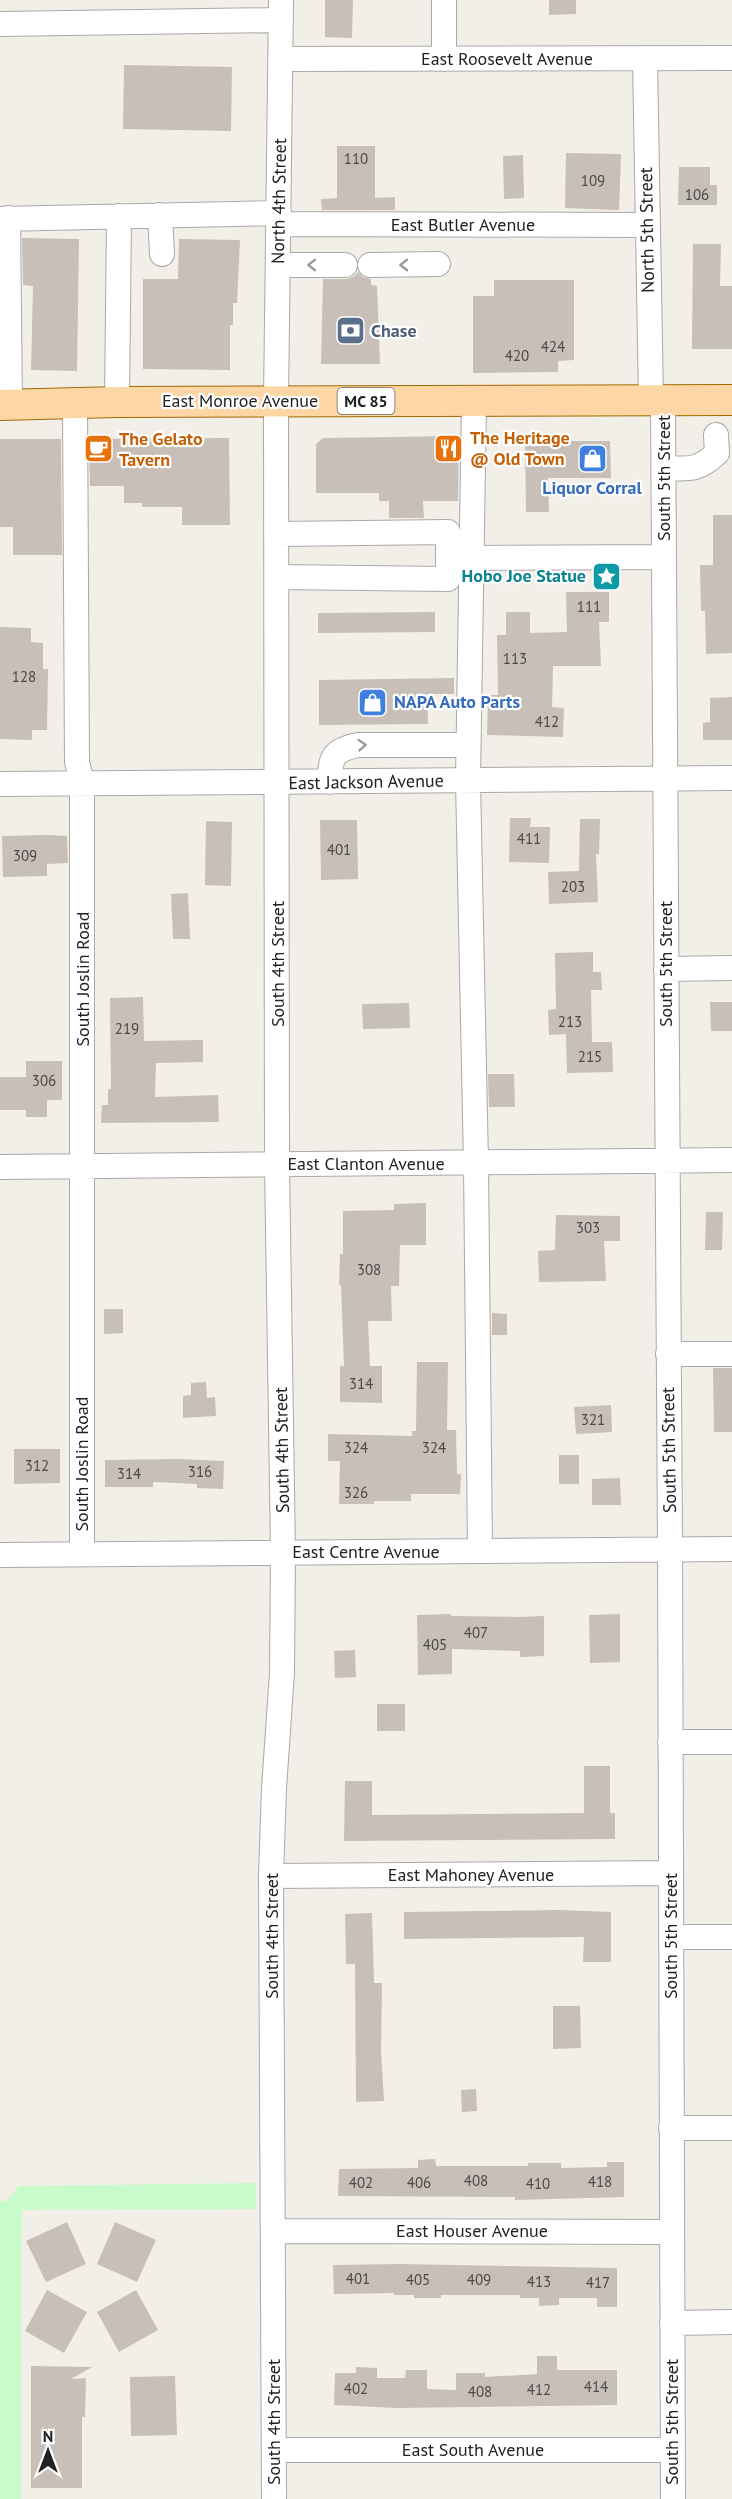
<svg xmlns="http://www.w3.org/2000/svg" width="732" height="2499" font-family="'PT Sans',sans-serif">
<rect width="100%" height="100%" fill="#f2efe9"/>
<path fill="#c8facc" d="M256,2183V2209L22,2210L21,2499H0V2201H6L19,2186Z"/>
<path fill="#c7bfb8" d="M325,0H353L352,38L325,37Z
M549,0H576V14L549,15Z
M124,65L232,67L231,131L123,129Z
M337,146H375V198L395,197V210H322L321,199L337,198Z
M566,153L621,154L619,210L565,208Z
M523,155L524,198L504,199L503,156Z
M679,167H710V185H717V205H678Z
M22,238L79,239L77,371L31,370L33,286L23,285Z
M179,239L240,240L237,303H233V325H230V370L143,369V279H178Z
M693,244H721L720,286H732V349H692Z
M358,272L363,277L371,279V285L377,286L380,364H321L323,279H346L353,277Z
M494,280H574V360L558,361V372L473,373V296H494Z
M459,436L458,501H423L424,518H389V501H379V493H316V444L323,438Z
M554,436V441H610L611,478H548L549,512H526L525,437Z
M229,438L230,525H182V507H142V503H124V486H90L89,439Z
M0,439H61L62,555H13V527H0Z
M713,515H732V653L706,654L705,611H701L700,565H713Z
M566,592H609V622H599L601,666H553L552,707L564,708L563,737L487,735L488,695H498L497,635H506V612H530V633L567,632Z
M435,612V632L318,633V613Z
M0,627L31,628V642L43,643V669H48L47,730H32V740L0,739Z
M454,678V694H427L428,724L319,725V680Z
M732,697V740H703V723L710,722V698Z
M510,818H531L530,827H550L549,863L509,862Z
M580,819H600L599,854H596L598,902L549,904L548,872L579,871Z
M320,820H357L358,879L321,880Z
M206,821L232,822L231,886L205,885Z
M47,835L67,836L68,863L47,864V876L3,877L2,836Z
M188,893L190,939H173L171,894Z
M593,952V972H601L602,990H591L592,1042H612L613,1072L567,1073L566,1034L549,1035L548,1010L556,1009L555,953Z
M143,997L144,1041L203,1040V1062L156,1063L155,1097L218,1095L219,1122L101,1123L102,1105H108V1089H111L110,998Z
M710,1002H732V1031H711Z
M409,1003L410,1028L363,1029L362,1004Z
M26,1061H62V1100H47V1117H26V1110H0V1077H26Z
M488,1074H514L515,1107H489Z
M426,1203V1245H400L399,1286H391L392,1321H368L370,1366H382V1403L340,1402V1366H344L341,1285H339L340,1254H343V1211L394,1210V1204Z
M706,1212H723L722,1250H705Z
M556,1215L620,1216V1241H604L606,1281L539,1282L538,1251L555,1250Z
M104,1309H123V1333L104,1334Z
M492,1313L507,1314V1335H492Z
M417,1362H448L447,1430H456L457,1474H461L460,1494H411V1501H374V1504H339L340,1461H328V1434L412,1436V1431H416Z
M713,1368H732V1432H714Z
M206,1382L207,1398L215,1397L216,1416L183,1418V1396L191,1395V1383Z
M611,1405L612,1432L576,1434L574,1407Z
M14,1449H60V1483L14,1484Z
M559,1455H579V1484H559Z
M177,1459L224,1461L223,1489L197,1488V1484L153,1482V1487H105V1460Z
M620,1478L621,1505H592V1479Z
M451,1614V1616L519,1617L544,1616V1656L520,1657V1651L452,1649V1674L418,1675L417,1615Z
M620,1614V1662L590,1663L589,1615Z
M355,1650L356,1677L335,1678L334,1651Z
M377,1704H405V1731H377Z
M584,1766H610V1813H615V1839L344,1841L345,1781H372V1815L584,1813Z
M559,1910L611,1912V1962H583L584,1937L404,1939V1912Z
M372,1913L374,1983H382L381,2051L384,2101L356,2102L355,1964H346L345,1914Z
M553,2006H580L581,2048L553,2049Z
M476,2089L477,2111L462,2112L461,2090Z
M435,2159L436,2166H528V2163H561V2168L607,2167V2162H624V2197L515,2200V2197L338,2196L339,2169L418,2168V2160Z
M67,2222L86,2264L46,2282L26,2241Z
M115,2222L156,2240L137,2282L97,2264Z
M400,2264L617,2268V2307H597V2298H559V2305L539,2306V2298H520V2295H441V2298H414V2295H394V2293L334,2294L333,2265Z
M47,2290L87,2312L64,2353L25,2331Z
M136,2290L158,2330L119,2352L97,2312Z
M537,2356H557V2370H617V2405L396,2408L334,2405L335,2373H356V2367L377,2368V2378H405L406,2370H427V2389L456,2390V2373H485V2377L537,2374Z
M31,2366L92,2367L71,2379L86,2378L85,2417H82V2488H31Z
M175,2376L177,2435L131,2436L130,2377Z"/>
<g fill="none" stroke-linecap="round" stroke-linejoin="round">
<defs>
<path id="minor" d="M0,24L281,20
M645,58L651,401
M281,59L732,58
M444,59V0
M160,215L162,254
M8,218L10,405
M0,219L279,213
M279,224L647,225
M278,265H345
M370,265L438,264
M663,400L670,1549L673,2499
M474,401L468,781L476,1163L480,1551
M117,402L119,216
M75,403L77,762L82,783V1554
M664,468C689,469 698,471 717,453L716,435
M277,534L448,532V579L277,577
M470,558L664,557
M330,782C330,757 333,750 358,745H468
M0,784L732,778
M666,969L732,968
M0,1167L732,1160
M668,1354H732
M0,1555L732,1549
M670,1742H732
M271,1876L671,1873
M671,1937H732
M671,2128H732
M273,2231L672,2232
M672,2323L732,2322
M274,2450H673
M274,2499L271,1876L274,1788L282,1673L283,1553L277,1164L276,401L281,0"/>
<path id="major" d="M0,405L117,402L732,400"/>
</defs>
<use href="#minor" stroke="#a9a9a9" stroke-width="26"/>
<use href="#major" stroke="#a06b00" stroke-width="32"/>
<use href="#minor" stroke="#fff" stroke-width="24"/>
<use href="#major" stroke="#fcd6a4" stroke-width="30"/>
</g>
<defs><path id="oneway-chevron" d="M-2-3.5L2.5 0L-2 3.5" fill="none" stroke-width="1.6" stroke-linecap="round" stroke-linejoin="round" transform="scale(1.5)"/></defs>
<g stroke="#9c9c9c">
<use href="#oneway-chevron" transform="translate(312 265) rotate(180)"/>
<use href="#oneway-chevron" transform="translate(404 265) rotate(179)"/>
<use href="#oneway-chevron" transform="translate(362 745) rotate(-4)"/>
</g>
<defs>
<symbol id="bank-square" viewBox="-11 -11 22 22"><rect x="-9" y="-9" width="18" height="18" rx="4" fill="#5c6f8a" stroke="#fff"/><path d="M-6-4H6V4H-6ZM0-2.3a2.3 2.3 0 1 0 0 4.6a2.3 2.3 0 1 0 0-4.6Z" fill="#fff"/></symbol>
<symbol id="restaurant-square" viewBox="-11 -11 22 22"><rect x="-9" y="-9" width="18" height="18" rx="4" fill="#e8710a" stroke="#fff"/><path d="M-5-6h1v4h1v-4h1v4h1v-4h1v5L-1.5 .5V6h-2V.5L-5-1ZM5-6V6H3V1.5H1.5Q1.5-4 5-6Z" fill="#fff"/></symbol>
<symbol id="cafe-square" viewBox="-11 -11 22 22"><rect x="-9" y="-9" width="18" height="18" rx="4" fill="#e8710a" stroke="#fff"/><path d="M-5.5-4.5H6V0H3Q3 3.5 0 3.5H-2.5Q-5.5 3.5-5.5 0ZM3-3.2v2h1.7v-2ZM-6 4.5H4V6H-6Z" fill="#fff"/></symbol>
<symbol id="shop-square" viewBox="-11 -11 22 22"><rect x="-9" y="-9" width="18" height="18" rx="4" fill="#3f7fe0" stroke="#fff"/><path d="M-5-2.5h2.3a2.7 3.5 0 0 1 5.4 0H5L5.5 6h-11ZM-1.5-2.5h3a1.5 2.3 0 0 0-3 0Z" fill="#fff"/></symbol>
<symbol id="sight-square" viewBox="-11 -11 22 22"><rect x="-9" y="-9" width="18" height="18" rx="4" fill="#0f9aa8" stroke="#fff"/><path d="M0-6L1.8-2.2L6-1.7L2.9 1.2L3.7 5.4L0 3.3L-3.7 5.4L-2.9 1.2L-6-1.7L-1.8-2.2Z" fill="#fff"/></symbol>
</defs>
<g fill-rule="evenodd">
<use href="#bank-square" x="334" y="314" width="33" height="33"/>
<use href="#restaurant-square" x="432" y="432" width="33" height="33"/>
<use href="#cafe-square" x="82" y="432" width="33" height="33"/>
<use href="#shop-square" x="576" y="442" width="33" height="33"/>
<use href="#sight-square" x="590" y="560" width="33" height="33"/>
<use href="#shop-square" x="356" y="686" width="33" height="33"/>
</g>
<g text-anchor="middle" stroke-width="4.5" stroke-linejoin="round" paint-order="stroke">
<g font-size="15" fill="#4b4948">
<text x="356" y="164">110</text>
<text x="593" y="186">109</text>
<text x="697" y="200">106</text>
<text x="553" y="352">424</text>
<text x="517" y="361">420</text>
<text x="589" y="612">111</text>
<text x="515" y="664">113</text>
<text x="24" y="682">128</text>
<text x="547" y="727">412</text>
<text x="529" y="844">411</text>
<text x="339" y="855">401</text>
<text x="25" y="861">309</text>
<text x="573" y="892">203</text>
<text x="570" y="1027">213</text>
<text x="127" y="1034">219</text>
<text x="590" y="1062">215</text>
<text x="44" y="1086">306</text>
<text x="588" y="1233">303</text>
<text x="369" y="1275">308</text>
<text x="361" y="1389">314</text>
<text x="593" y="1425">321</text>
<text x="356" y="1453">324</text>
<text x="434" y="1453">324</text>
<text x="37" y="1471">312</text>
<text x="200" y="1477">316</text>
<text x="129" y="1479">314</text>
<text x="356" y="1498">326</text>
<text x="476" y="1638">407</text>
<text x="435" y="1650">405</text>
<text x="476" y="2186">408</text>
<text x="600" y="2187">418</text>
<text x="361" y="2188">402</text>
<text x="419" y="2188">406</text>
<text x="538" y="2189">410</text>
<text x="358" y="2284">401</text>
<text x="418" y="2285">405</text>
<text x="479" y="2285">409</text>
<text x="539" y="2287">413</text>
<text x="598" y="2288">417</text>
<text x="596" y="2392">414</text>
<text x="356" y="2394">402</text>
<text x="539" y="2395">412</text>
<text x="480" y="2397">408</text>
</g>
<rect fill="#fff" stroke="#646464" stroke-width="1.5" x="337.5" y="388" width="57" height="26" rx="4.5"/>
<g font-size="16" font-weight="bold" fill="#222">
<text x="366" y="407">MC 85</text>
</g>
<g font-size="18" fill="#222" stroke="#fff">
<text x="507" y="65">East Roosevelt Avenue</text>
<text transform="translate(279 201) rotate(-89)" y="6">North 4th Street</text>
<text x="463" y="231">East Butler Avenue</text>
<text transform="translate(647 230) rotate(-91)" y="6">North 5th Street</text>
<text x="240" y="407">East Monroe Avenue</text>
<text transform="translate(664 478) rotate(-90)" y="6">South 5th Street</text>
<text transform="translate(366 782) rotate(-1)" y="6">East Jackson Avenue</text>
<text transform="translate(278 964) rotate(-90)" y="6">South 4th Street</text>
<text transform="translate(666 964) rotate(-90)" y="6">South 5th Street</text>
<text transform="translate(83 979) rotate(-90)" y="6">South Joslin Road</text>
<text x="366" y="1170">East Clanton Avenue</text>
<text transform="translate(282 1450) rotate(-91)" y="6">South 4th Street</text>
<text transform="translate(669 1450) rotate(-91)" y="6">South 5th Street</text>
<text transform="translate(82 1464) rotate(-90)" y="6">South Joslin Road</text>
<text x="366" y="1558">East Centre Avenue</text>
<text x="471" y="1881">East Mahoney Avenue</text>
<text transform="translate(272 1936) rotate(-90)" y="6">South 4th Street</text>
<text transform="translate(671 1936) rotate(-90)" y="6">South 5th Street</text>
<text x="472" y="2237">East Houser Avenue</text>
<text transform="translate(274 2422) rotate(-90)" y="6">South 4th Street</text>
<text transform="translate(672 2422) rotate(-90)" y="6">South 5th Street</text>
<text x="473" y="2456">East South Avenue</text>
</g>
<g font-size="18" font-weight="bold" fill="#4e5e75" stroke="#fff" text-anchor="start">
<text x="371" y="337">Chase</text>
</g>
<g font-size="18" font-weight="bold" fill="#c56008" stroke="#fff" text-anchor="start">
<text x="470" y="444">The Heritage<tspan x="470" dy="21">@ Old Town</tspan></text>
<text x="119" y="445">The Gelato<tspan x="119" dy="21">Tavern</tspan></text>
</g>
<g font-size="18" font-weight="bold" fill="#366cbe" stroke="#fff">
<text x="592" y="494">Liquor Corral</text>
<text x="394" y="708" text-anchor="start">NAPA Auto Parts</text>
</g>
<g font-size="18" font-weight="bold" fill="#0d838f" stroke="#fff" text-anchor="end">
<text x="586" y="582">Hobo Joe Statue</text>
</g>
</g>
<g transform="translate(48 2451)" stroke="#ffffff" stroke-width="4.5" paint-order="stroke">
<path d="M0-4.5L10 22L0 15L-10 22Z" fill="#222222"/>
<text y="-9" font-size="16" font-weight="bold" text-anchor="middle" fill="#222222">N</text>
</g>
</svg>
